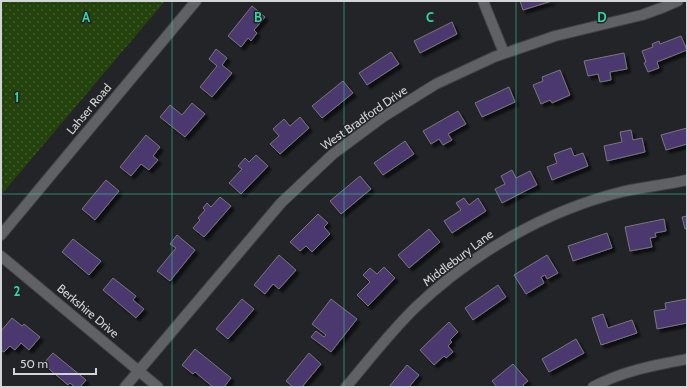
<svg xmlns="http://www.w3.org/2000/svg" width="688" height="388" font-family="Cabin,sans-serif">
<defs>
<pattern id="grass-dots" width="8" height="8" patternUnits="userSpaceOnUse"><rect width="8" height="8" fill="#23420c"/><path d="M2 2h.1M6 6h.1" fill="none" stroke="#425c2f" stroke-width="1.8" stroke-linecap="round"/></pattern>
<filter id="shadow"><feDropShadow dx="3.5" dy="3.5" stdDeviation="1" flood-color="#0009"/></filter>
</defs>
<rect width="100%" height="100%" fill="#232427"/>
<path fill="url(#grass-dots)" d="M1,1H165L1,195Z"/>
<path fill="#4b386e" stroke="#78777c" filter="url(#shadow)" d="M520,1H552L523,10Z
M252,6L265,17L254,30L257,33L251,41L248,38L241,47L228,36Z
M452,22L457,34L420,53L414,41Z
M681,36L687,50L657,62L659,68L648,72L644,63L646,62L642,51L653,47L652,44L659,41L660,44Z
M216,49L227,58L222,65L232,73L212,97L200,87L217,66L209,59Z
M391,52L399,64L367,85L359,73Z
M624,53L627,69L610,72L611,80L600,82L598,74L588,76L584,61Z
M560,70L570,95L552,103L550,100L541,104L533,85L543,81L542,77Z
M343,81L353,93L322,118L312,106Z
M509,87L515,102L482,117L475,103Z
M192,103L205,114L185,137L160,117L170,105L182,115Z
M458,111L466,124L448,134L452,140L443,145L439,139L431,144L423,131Z
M300,117L309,128L280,154L270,144L279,136L273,129L284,119L290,126Z
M687,128V144L666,150L661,135Z
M631,130L633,140L642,138L645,152L607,161L604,146L622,142L620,132Z
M146,135L160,147L153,156L158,160L149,170L141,164L131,176L120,167Z
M405,141L414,154L383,175L374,163Z
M571,148L574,156L583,153L588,166L552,180L547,167L557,163L554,154Z
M256,155L268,166L241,194L229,183L242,169L238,166L245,158L249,162Z
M512,170L516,178L530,171L537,185L502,203L495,189L505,184L501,176Z
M360,176L371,189L341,214L330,201Z
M106,180L119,191L95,220L82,209Z
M220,197L231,206L204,237L193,228L200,220L198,218L205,210L203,208L207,203L211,207Z
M464,198L469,205L478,198L486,211L452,233L444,221L461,210L456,203Z
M318,214L328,223L324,227L330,234L312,252L306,246L300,251L290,242Z
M687,216V228L685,229L682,217Z
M664,219L666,231L655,233L656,237L650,238L652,247L630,251L625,227Z
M429,229L440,242L409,268L398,255Z
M607,233L612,248L573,261L568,246Z
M177,235L195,250L170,281L157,271L176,248L170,244Z
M73,239L101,261L89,275L62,252Z
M279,255L296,270L279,289L273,284L265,294L254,285Z
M547,255L558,273L547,279L545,275L541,277L544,283L526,294L514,275Z
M384,267L395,278L368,306L357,295L370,282L363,275L370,268L377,274Z
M113,278L136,296L133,300L144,309L136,318L103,290Z
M498,285L506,297L473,320L465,308Z
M242,299L254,309L228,339L216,329Z
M331,299L357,319L331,352L311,337L316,331L324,337L326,335L312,324Z
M687,299V323L657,329L654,311L666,309L665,303Z
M603,314L608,328L632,320L637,333L601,345L592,318Z
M12,318L22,326L24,324L40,337L29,350L21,343L15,350L10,346L4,352L1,350V331Z
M449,322L458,332L450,340L452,342L448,346L453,352L446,358L444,356L434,365L420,350Z
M576,339L584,353L549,372L542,359Z
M195,349L231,378L224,387H213L195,372L193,374L182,365Z
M53,353L86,380L80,387H75L70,383L68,385L43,364Z
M309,353L321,364L302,387H293L286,381Z
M513,364L528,381L523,385L524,387H497L492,381Z
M407,365L419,375L409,387H389Z"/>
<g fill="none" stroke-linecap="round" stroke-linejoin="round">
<defs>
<path id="minor" d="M483,1L504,53
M1,256L158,387
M125,387L281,203L333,154L383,117L436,84L494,57L555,36L642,15L664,7L678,1
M346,387C369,360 391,331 416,307C473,253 545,211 621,192C643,187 665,185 687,180
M593,387C622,371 655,365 687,359"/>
<path id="tertiary" d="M1,235L196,1"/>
</defs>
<use href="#minor" stroke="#404144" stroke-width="12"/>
<use href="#tertiary" stroke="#404144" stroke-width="12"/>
<use href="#minor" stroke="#606165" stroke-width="10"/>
<use href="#tertiary" stroke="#606165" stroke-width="10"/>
</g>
<path fill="none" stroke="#36d4a7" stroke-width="1" stroke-opacity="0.55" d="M172,1V387M344,1V387M516,1V387M1,194H687"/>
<g text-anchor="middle" stroke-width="3" stroke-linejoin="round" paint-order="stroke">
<g font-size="12" fill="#d4d5d7" stroke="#232427">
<text transform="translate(89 109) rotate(-50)" y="4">Lahser Road</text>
<text transform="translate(364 118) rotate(-35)" y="4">West Bradford Drive</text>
<text transform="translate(458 258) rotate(-37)" y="4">Middlebury Lane</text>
<text transform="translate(88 311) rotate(40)" y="4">Berkshire Drive</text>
</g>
</g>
<g font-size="13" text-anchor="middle" font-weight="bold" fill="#36d4a7" stroke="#232427" stroke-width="3" stroke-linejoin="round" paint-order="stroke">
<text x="86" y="22">A</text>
<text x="258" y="22">B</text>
<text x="430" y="22">C</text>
<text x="602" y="22">D</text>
<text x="17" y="102">1</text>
<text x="17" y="296">2</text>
</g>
<rect width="688" height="388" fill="none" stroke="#d4d5d7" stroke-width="4"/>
<path d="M14 368v6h82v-6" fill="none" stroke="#d4d5d7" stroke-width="2"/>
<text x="20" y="368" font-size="12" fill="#d4d5d7" stroke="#232427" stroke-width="3" paint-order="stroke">50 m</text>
</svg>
